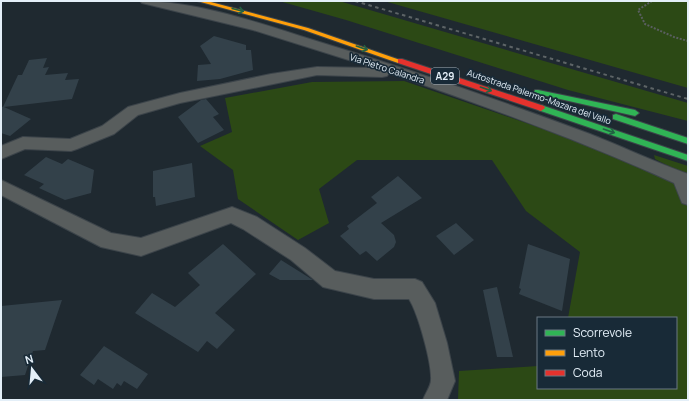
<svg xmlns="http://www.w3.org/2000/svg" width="689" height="401" font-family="Manrope,sans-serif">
<rect width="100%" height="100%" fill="#1f2930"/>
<path fill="#2c4915" d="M279,1H339L688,103V121L568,90L346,20Z
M384,1H688V88Z
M404,81L622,156L688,189V400H458L459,371L538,366V388H676V318H568L580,252L526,211L492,160H357L319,189L329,223L298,240L238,199L233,170L200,146L232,132L225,98L312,82Z
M654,155L688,166V176L655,159Z"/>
<path fill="#33414a" d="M214,36L246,45V50H251L253,70L220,79L197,81L198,65L211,64L200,46Z
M47,58L43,68L49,67L45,75L68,73L65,80L79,79L72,99L4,107L31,119L10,136L1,133V106L3,107L18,75H22L29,60Z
M206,99L219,114L213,117L224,130L198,143L178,117L201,100Z
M46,157L62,164L68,159L94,170L91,193L65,200L39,188L44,184L24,175Z
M192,163L195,197L156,206L155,197H153V171Z
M398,176L422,198L381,223L394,235L396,242L394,247L377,261L366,251L360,255L340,236L349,229L347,226L377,203L371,197Z
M456,223L474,240L454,255L436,236Z
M223,244L256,274L215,313L235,330L217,349L207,341L198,352L135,313L152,293L175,307L200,285L188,273Z
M528,244L570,259L562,311L519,294L521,289L519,288Z
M281,260L313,280H280L269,274Z
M497,287L513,357H497L483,290Z
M62,300L45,350L33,351L25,375L1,377V306Z
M104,346L148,374L137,389L124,381L121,386L117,383L113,389L98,379L94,385L80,375Z"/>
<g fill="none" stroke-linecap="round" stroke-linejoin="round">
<defs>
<path id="street" d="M140,1C197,1 259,23 313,40C406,68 499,100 590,134C623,147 655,162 688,174V205L682,203L674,183C582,141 485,106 389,73L387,76L382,77L317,75L180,103L138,115L114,134L77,149L71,151L25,149L1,159V146L23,137L70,139L102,126L128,107L180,93L271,74L317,67L374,68L253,30L142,3Z
M1,180L111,233L141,238L232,207L257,217L305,248L335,271L374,279H415L422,282L435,303L447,343L455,381L447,400H423C425,394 431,386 431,380C432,363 418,313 409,299H374L323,287L291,260L243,229L231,223L141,256L101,247L1,195Z"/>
<path id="fast" d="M535,90H538L635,110L639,113L635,116L538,94L534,92Z
M541,105L688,155V161L538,110V106Z
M616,114L688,138V144L613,119V115Z"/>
<path id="slow" d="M197,1H207L308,28L403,61L400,63H398L304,30Z"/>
<path id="jam" d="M398,59H402L544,106L545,108L541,111L538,110L398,63Z"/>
</defs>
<use href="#street" stroke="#3c444a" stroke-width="2"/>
<use href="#fast" stroke="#3c444a" stroke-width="2"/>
<use href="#slow" stroke="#3c444a" stroke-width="2"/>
<use href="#jam" stroke="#3c444a" stroke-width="2"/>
<path stroke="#5a5f60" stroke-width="2" stroke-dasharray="2 1.5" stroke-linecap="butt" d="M652,1L638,10L645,24L674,37L688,41"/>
<use href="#street" fill="#585d5d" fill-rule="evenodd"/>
<use href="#fast" fill="#30b455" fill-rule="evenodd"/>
<use href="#slow" fill="#ff9f0a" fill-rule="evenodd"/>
<use href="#jam" fill="#e5322d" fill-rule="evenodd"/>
<path stroke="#5d6466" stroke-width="2" stroke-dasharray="3.5 3.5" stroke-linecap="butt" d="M355,1L688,99"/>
</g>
<defs><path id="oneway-shaft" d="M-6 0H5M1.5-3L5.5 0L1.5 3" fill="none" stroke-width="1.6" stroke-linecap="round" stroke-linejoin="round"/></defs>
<g stroke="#226143">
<use href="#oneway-shaft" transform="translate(238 10) rotate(14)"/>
<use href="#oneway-shaft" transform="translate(362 48) rotate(19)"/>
<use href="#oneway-shaft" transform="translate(486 89) rotate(19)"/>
<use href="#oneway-shaft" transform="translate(609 131) rotate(19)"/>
</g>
<g text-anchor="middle" stroke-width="3.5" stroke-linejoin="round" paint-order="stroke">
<g font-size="9" fill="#e4eff8" stroke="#182a37">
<text transform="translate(387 69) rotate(18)" y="3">Via Pietro Calandra</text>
<text transform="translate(539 97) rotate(19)" y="3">Autostrada Palermo-Mazara del Vallo</text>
</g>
<rect fill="#182a37" stroke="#a7b4be" stroke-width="1" x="431" y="68" width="28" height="16" rx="3"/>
<g font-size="10" font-weight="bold" fill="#e4eff8">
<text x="445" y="80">A29</text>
</g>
</g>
<rect width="689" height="401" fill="none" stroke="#e4eff8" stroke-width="4"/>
<rect x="537" y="317" width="140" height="72" fill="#182a37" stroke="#6a7984"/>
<rect x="545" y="330" width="20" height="6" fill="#30b455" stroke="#6a7984"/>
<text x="573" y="337" font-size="12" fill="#e4eff8">Scorrevole</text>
<rect x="545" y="350" width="20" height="6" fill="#ff9f0a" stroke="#6a7984"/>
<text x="573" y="357" font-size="12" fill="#e4eff8">Lento</text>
<rect x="545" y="370" width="20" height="6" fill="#e5322d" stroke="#6a7984"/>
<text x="573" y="377" font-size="12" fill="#e4eff8">Coda</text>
<g transform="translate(32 369) rotate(344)" stroke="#182a37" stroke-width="3" paint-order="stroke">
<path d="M0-3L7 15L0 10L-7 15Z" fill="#e4eff8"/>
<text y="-6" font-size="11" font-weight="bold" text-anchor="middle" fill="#e4eff8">N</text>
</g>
</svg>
